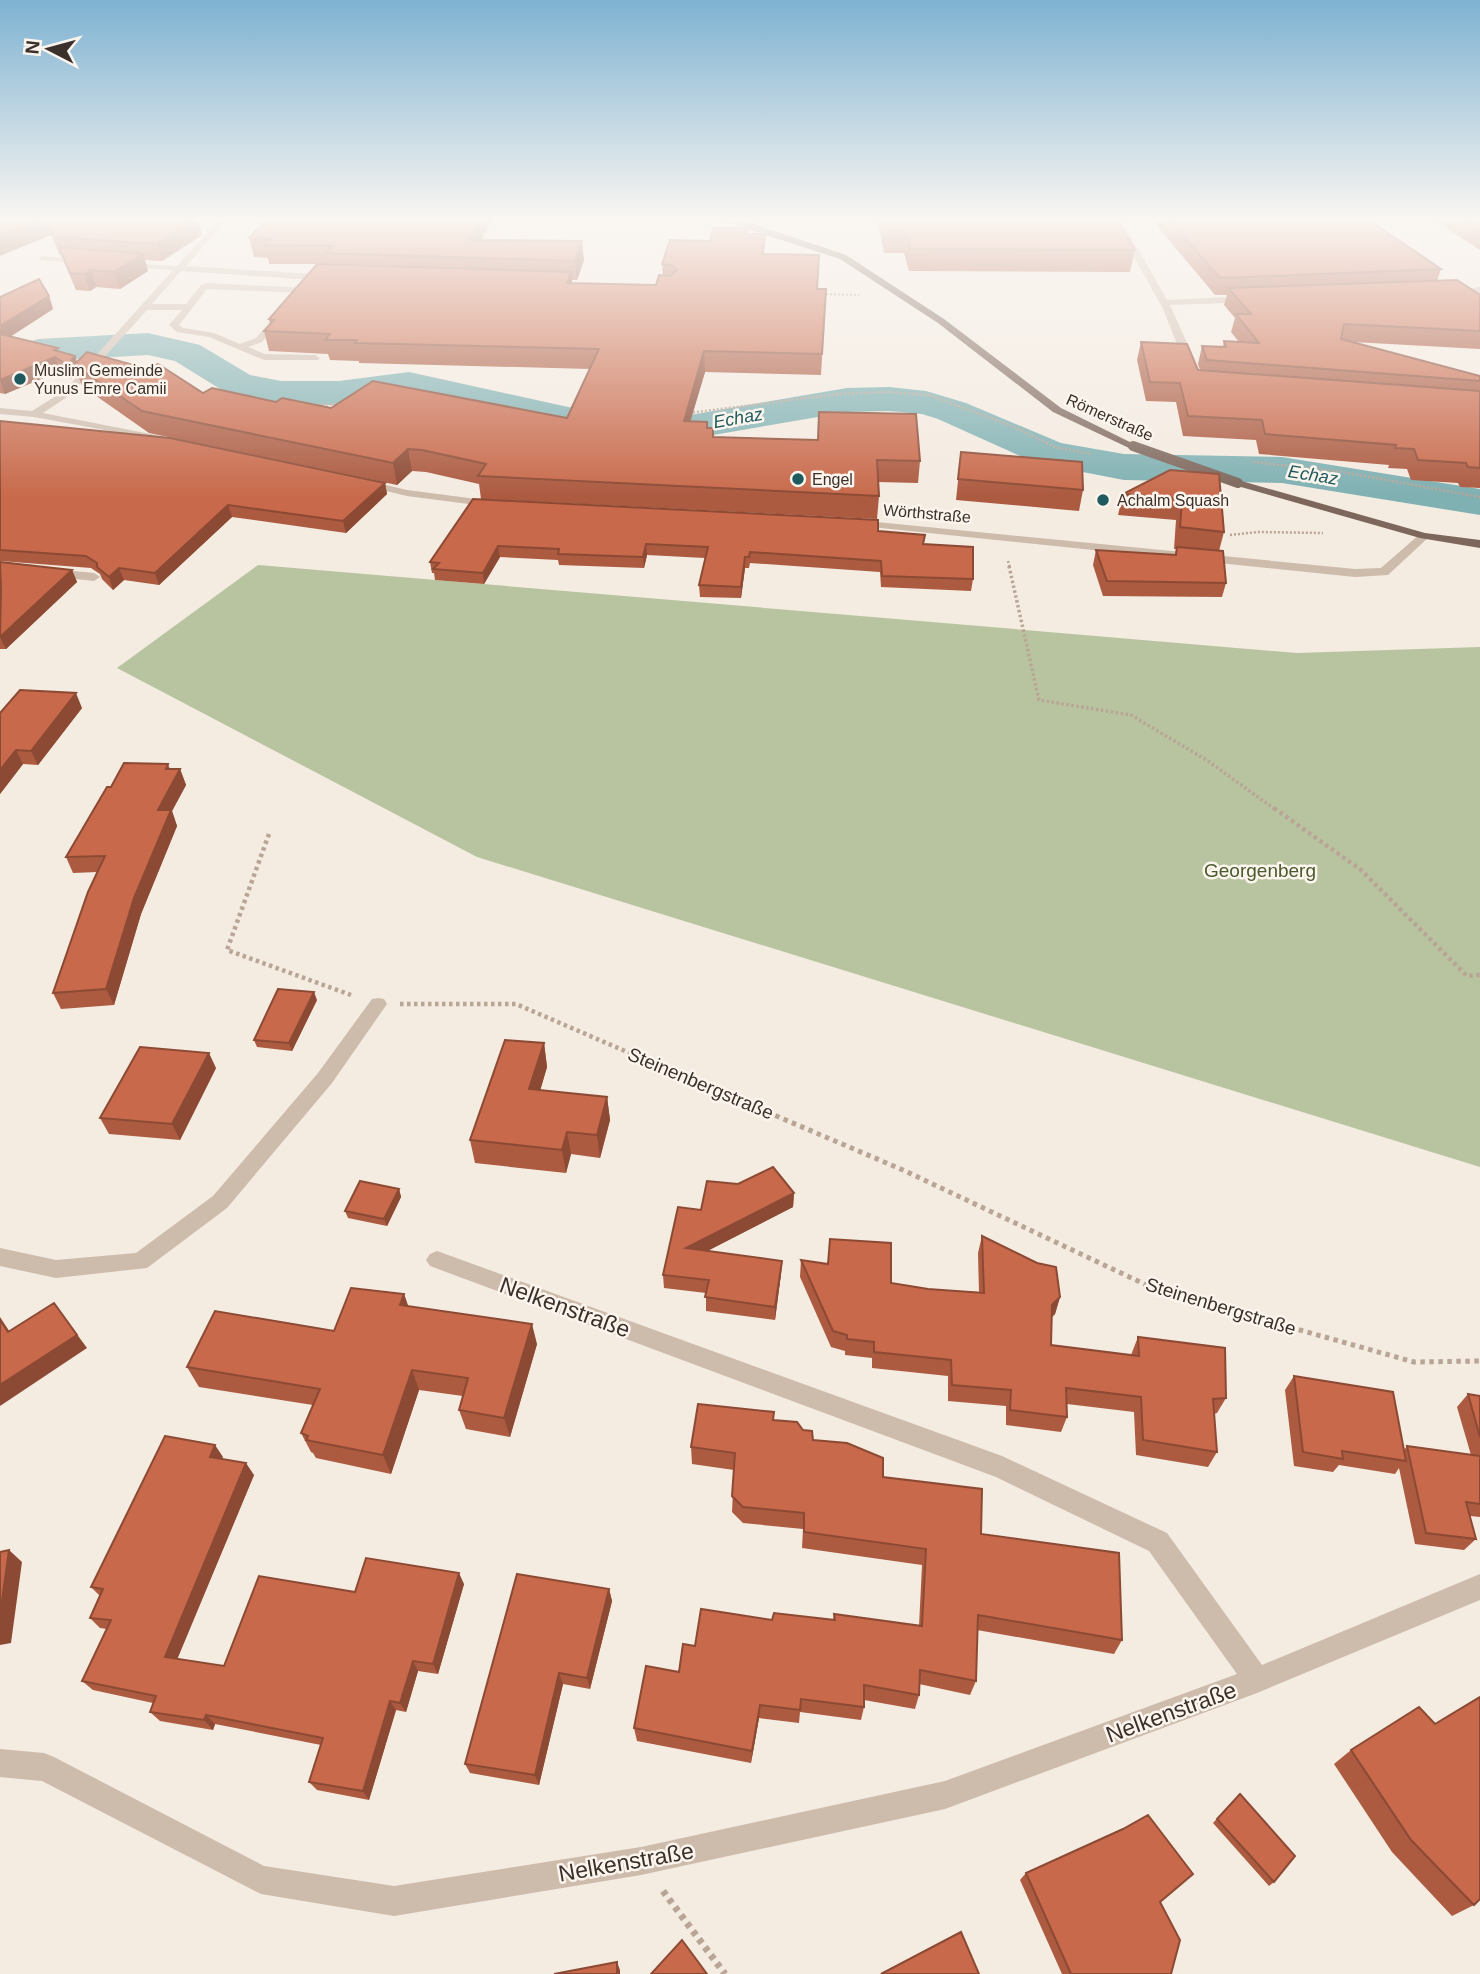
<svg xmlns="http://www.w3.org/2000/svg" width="1480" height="1974" font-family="Helvetica,sans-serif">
<rect width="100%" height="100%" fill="#f4ebe1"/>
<path fill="#b8c4a0" d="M258,565L1297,653L1480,647V1167L477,857L117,668Z"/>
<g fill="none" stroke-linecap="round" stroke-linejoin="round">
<path fill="#7fb0b2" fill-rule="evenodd" d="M148,333L200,345L250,375L281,381H339L409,372L591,412L690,415L847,388L889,387L926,391L966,403L1061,443L1124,454L1282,457L1480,489V515L1282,483L1124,480L1036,463L938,419L922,414L889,411L847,412L690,439L591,436L409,394L339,405H281L225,392L175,361L148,355L42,361L0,374V351L38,339Z"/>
<path stroke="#b9a596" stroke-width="2" stroke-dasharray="2 2" stroke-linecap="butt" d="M822,294L859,295"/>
<path stroke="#b9a596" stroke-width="2.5" stroke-dasharray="2 2" stroke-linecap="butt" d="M314,405L340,404
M689,413L838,394L885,392L929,395L1012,426L1055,447L1091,454
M1253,462L1342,472L1480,497
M1230,535L1258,532L1323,533
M1008,561L1010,568"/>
<path stroke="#b9a596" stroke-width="3.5" stroke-dasharray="2.5 2.5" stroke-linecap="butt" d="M1009,566L1039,700L1131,715L1208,761L1276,810"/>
<path stroke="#b9a596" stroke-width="4.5" stroke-dasharray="3.5 3.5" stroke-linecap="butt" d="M1274,808L1361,870L1467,976L1480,975
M269,834L227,950L351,995
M400,1004H516L771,1114"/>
<path stroke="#b9a596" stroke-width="5" stroke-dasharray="4.5 4.5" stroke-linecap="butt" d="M767,1112L903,1170L1157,1290L1414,1362L1480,1361"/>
<path stroke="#b9a596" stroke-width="7" stroke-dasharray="5 5" stroke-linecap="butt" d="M663,1891L725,1974"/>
<path fill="#cdbbac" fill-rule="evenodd" d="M218,221H226L186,266L328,275L332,278L328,281L181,271L152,304H186L201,285L208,283L306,288L303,293L207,289L179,325L183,328L214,333L240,344L256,338L277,314H283V318L262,342L248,347L265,354L315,355L320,358L318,360H264L209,337L177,332L169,325L182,310H147L70,395L43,413L166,437L170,438V442L34,417L0,414V408L32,411L64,391L173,270L126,267L123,263L177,266Z
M767,221L745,226L741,224Z
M1114,221H1122L1167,300L1249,296L1253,299L1249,302L1170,305L1188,345L1193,366L1185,364L1163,309Z
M42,256L87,260L91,262L87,264L39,260Z
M1480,287V293L1449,295L1445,292Z
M365,480L407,490L492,501L498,504L492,507L407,496L361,485L359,483Z
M856,520L1355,569L1381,568L1420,534L1430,536L1388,575L1355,577L852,525V521Z
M52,569L94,573L100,577L94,581L48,576L46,573Z
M378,998L384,999L387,1004L332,1083L227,1208L147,1268L56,1278L0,1266V1248L56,1260L136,1253L213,1196L318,1073L372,999Z
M437,1251L1002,1456L1167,1533L1262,1665L1480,1574V1600L1257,1693L945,1809L641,1875L394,1916L261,1894L42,1781L0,1777V1749L44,1753L54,1757L264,1866L394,1886L641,1847L945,1781L1237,1674L1149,1551L996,1477L430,1266L426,1260L430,1254Z"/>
<path fill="#7d675c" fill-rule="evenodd" d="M723,221L748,222L846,255L944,319L1061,408L1138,446L1129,448L1053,412L938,323L840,259Z
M1238,480L1425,533L1480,540V548L1420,538L1234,485V481Z"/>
<path stroke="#7d675c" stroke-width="10" d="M1133,446L1238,483"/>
</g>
<path fill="#ac5a40" d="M0,221H198L202,235L162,261L145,260L148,271L120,289L96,287L90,291L76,290L61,255H60L51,235Z
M265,221H491L481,240L584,260L577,280H572V283L656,285L663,275L662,264L710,241L747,234L765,254L817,289H826L821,375L705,372L690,421L707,428H713V437L920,461L918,483L878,482L879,496L877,519L481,499L479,484L426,472L412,471L397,485L149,433L82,386L77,373L71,379L60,371L5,394L0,393V297L49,296L53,309L10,337L59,351L78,362L203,393L331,408L567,418L590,369L359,363V361L330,360L328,354L269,351L264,331L270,325L269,319L317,264H269L268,258L254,257L249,238Z
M878,221H1118L1135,250L1130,272L909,271L904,253H884Z
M1153,221H1370L1441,269L1437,281L1480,295V349L1353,342L1480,376V488L1460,487L1458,483L1411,480L1407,469L1388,468L1389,465L1259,454L1256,440L1183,436L1176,402L1146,401L1137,360L1141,342L1200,370L1198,364L1202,346L1223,347L1224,341L1239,342L1231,332L1235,318L1224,305L1227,295H1215Z
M1436,221H1480V250Z
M0,421L385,483L387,494L346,533L232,517L159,585L124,580L113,590L102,579L100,574L91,568L0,561Z
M961,452L1083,490L1079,511L956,500Z
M1170,470L1224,532L1219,551L1226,583L1222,597L1103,596L1093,565L1096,550L1175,555L1176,549H1174L1176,520L1118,515L1123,494Z
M473,499L878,531L924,544L973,579L971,591L881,587L880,572L750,563L749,568H745L741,598L700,597L699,585L705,558L647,555L644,568L559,565L558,560L500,557L484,584L435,580L434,573H432L430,562Z
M0,562L72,570L77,582L6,649H0Z
M82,708L38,765L23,764L0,794V713Z
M168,764L170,769H180L186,785L172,811L177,826L141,914L114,1005L61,1009L53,993L97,872L73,873L66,857L111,787Z
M317,1000L292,1051L257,1047L254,1040Z
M544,1043L547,1067L540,1090L607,1097L610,1120L600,1158L571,1154L566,1173L475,1163L470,1140Z
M216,1068L180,1140L109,1134L100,1118Z
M399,1189L401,1197L387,1226L348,1218L345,1211Z
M794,1193L793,1207L707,1251L782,1261L781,1274L775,1320L706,1311V1293L664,1288L663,1275L701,1210Z
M982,1236L1060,1297L1055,1314L1052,1317L1051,1345L1131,1355L1138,1337L1226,1398L1217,1413L1214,1414L1217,1452L1208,1467L1136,1455L1134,1412L1067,1404V1417L1061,1432L1006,1425V1406L948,1401V1376L872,1368V1358L845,1355V1351L831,1347L800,1277L801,1260L891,1283L928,1289L979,1292L978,1253Z
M404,1294L408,1306L537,1344L510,1437L466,1429L459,1410L463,1396L419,1390L391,1474L316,1458L313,1453L311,1452L301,1433L313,1405L199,1387L187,1367L334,1331Z
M1294,1376L1404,1450L1407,1446L1471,1455L1457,1407L1468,1394L1480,1396V1517L1470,1516L1476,1539L1464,1550L1415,1544L1399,1468L1395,1474L1339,1465L1333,1472L1294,1466L1285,1390Z
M774,1420L803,1430L813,1440L883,1477L981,1534L1122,1640L1114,1654L977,1630L976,1681L970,1695L919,1684V1695L915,1709L864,1700V1707L861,1720L800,1712L799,1723L759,1718L751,1763L637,1741L634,1728L679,1672L695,1646L772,1620H833L834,1614L919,1626L922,1565L802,1548L803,1529L743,1523L732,1512L734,1470L692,1464L691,1447Z
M223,1457L222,1459L254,1475L177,1659L224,1666L355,1592L464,1584L438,1674L418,1671L406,1712L396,1710L369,1800L317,1790L309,1782L321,1745L215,1724L213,1730L160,1721L150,1712L153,1703L93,1690L82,1681L107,1629L100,1628L90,1618L100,1596L91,1587Z
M609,1589L612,1601L590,1689L563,1684L539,1785L470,1773L465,1764Z
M1435,1724L1474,1905L1452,1916L1392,1852L1334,1764L1351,1750Z
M1240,1794L1274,1882L1269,1886L1213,1823Z
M1026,1873L1171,1974H1062L1020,1880Z"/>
<path fill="#8c4a34" d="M37,221H47L51,235L0,256V236Z
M192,221H198L202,235L162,261L157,244Z
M479,221H491L471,259L468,240Z
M582,241L584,260L577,280L575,261Z
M143,254L148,271L120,289L114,272Z
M91,270L96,287L90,291L84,274Z
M571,272L573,291L567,283Z
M49,296L53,309L0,343V326Z
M704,351L705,372L684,443V421Z
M75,356L80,369L74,365L77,373L71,379L67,365Z
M55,357L60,371L5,394L0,380Z
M408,449L412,471L397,485L393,463Z
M385,483L387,494L346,533L343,521Z
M228,505L232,517L159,585L155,573Z
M646,544L647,555L644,568L643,557Z
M498,546L500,557L484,584L483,573Z
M745,557V568L741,598V587Z
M119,568L124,580L113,590L109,577Z
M72,570L77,582L6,649L0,637Z
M76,693L82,708L38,765L31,751Z
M16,750L23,764L0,794V770Z
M180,769L186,785L172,811L177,826L141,914L114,1005L106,989L158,810Z
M314,992L317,1000L292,1051L289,1043Z
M544,1043L547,1067L534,1112L529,1089Z
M209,1053L216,1068L180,1140L172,1124Z
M607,1097L610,1120L600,1158L597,1135Z
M567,1132L571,1154L566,1173L562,1150Z
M399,1189L401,1197L387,1226L384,1219Z
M794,1193L793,1207L686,1262V1248Z
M782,1261L781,1274L775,1320V1307Z
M404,1294L411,1314L400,1305Z
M1060,1297L1055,1314L1047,1322L1052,1305Z
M54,1303L87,1348L0,1406V1385Z
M0,1317L19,1346L8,1332L0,1320Z
M532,1324L537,1344L510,1437L504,1418Z
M412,1370L419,1390L391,1474L383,1455Z
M215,1445L223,1457L218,1469L210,1457Z
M246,1463L254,1475L174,1667L165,1657Z
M9,1550L22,1562L11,1643L0,1645V1615Z
M459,1573L464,1584L438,1674L433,1664Z
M609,1589L612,1601L590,1689L587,1678Z
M413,1661L418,1671L406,1712L400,1703Z
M559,1673L563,1684L539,1785L535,1775Z
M390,1701L396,1710L369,1800L363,1791Z
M760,1705L759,1718L751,1763L752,1751Z
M206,1715L215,1724L213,1730L204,1720Z
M617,1962L620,1970V1974H617Z"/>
<path fill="#c8694b" stroke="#8c4a34" stroke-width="2" d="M0,221H37L0,236Z
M47,221H192L157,244L54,237Z
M265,221H479L468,240L582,241L575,261L326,253L333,246L264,245L270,239L249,238Z
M884,221H1118L1135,250L910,249L906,231H886Z
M1170,221H1370L1441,269L1220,278Z
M1463,221H1480V232Z
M713,228H747L746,234H765L763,254L819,255L817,289H826L822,354L704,351L684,421L707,422V428H713V437L818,440L819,412L916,414L920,461L877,460L879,496L478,476L486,464L422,450L408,449L393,463L142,411L74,365L87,352L144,368L158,364L203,393L212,388L276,402L282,398L331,408L373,381L567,418L599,349L355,343L357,340H325L330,334L264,331L274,320L269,319L317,264L571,272L567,283L656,285L659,275L670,276L677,270L672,265L662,264L670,240L710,241Z
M59,247L143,254L114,272L91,270L84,274L70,273Z
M39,279L49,296L0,326V297Z
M1457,280L1480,295V331L1344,324L1341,339L1480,376V381L1207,360L1202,346L1226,347L1224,341L1259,343L1236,314H1251L1228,288Z
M0,334L58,348L54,350L75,356L67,365L55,357L0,380Z
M1141,342L1187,344L1198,370L1480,391V468L1468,467L1466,463L1418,460L1414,449L1395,448L1396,445L1265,434L1262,420L1188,416L1180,383L1150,382Z
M0,421L170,438L385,483L343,521L228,505L155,573L119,568L109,577L97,567V563L86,556L0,550Z
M961,452L1082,462L1083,490L958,479Z
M1170,470L1219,474L1224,532L1180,527L1182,499L1123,494Z
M473,499L878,520V531L925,535L923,544L973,547V579L882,576L881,561L750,552L749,557H745L741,587L699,585L708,547L646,544L643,557L558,554L559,549L498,546L483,573L433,569L439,563L430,562Z
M1177,547L1223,551L1226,583L1107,581L1096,550L1176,555Z
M0,562L72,570L0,637L1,590Z
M20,690L76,693L31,751L16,750L0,770V713Z
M124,763L168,764L166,769H180L158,810H171L134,898L106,989L53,993L88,892L105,856L66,857L107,787H111Z
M278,989L314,992L289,1043L254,1040Z
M505,1040L544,1043L529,1089L607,1097L597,1135L567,1132L562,1150L470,1140Z
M140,1047L209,1053L172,1124L100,1118Z
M773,1167L794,1193L686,1248L782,1261L775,1307L705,1297L709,1280L663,1275L678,1207L701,1210L707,1181L738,1184Z
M360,1181L399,1189L384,1219L345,1211Z
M982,1236L1037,1263L1056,1267L1060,1297L1052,1305L1051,1345L1139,1356L1138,1337L1225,1348L1226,1398L1213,1399L1217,1452L1143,1440L1141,1397L1066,1388L1067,1417L1010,1410L1011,1390L952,1385L951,1360L874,1352V1342L847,1339V1335L833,1331L801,1260L828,1264L830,1239L891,1243V1283L928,1289L984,1293Z
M351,1288L404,1294L400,1305L532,1324L504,1418L459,1410L468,1378L412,1370L383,1455L306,1440L308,1436L301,1433L320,1389L187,1367L215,1311L334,1331Z
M54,1303L77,1335L0,1385V1320L8,1332Z
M1294,1376L1393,1392L1406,1461L1342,1451L1343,1459L1303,1452Z
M1468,1394L1480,1396V1437Z
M698,1404L774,1412L773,1420L797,1422L803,1430L812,1431L813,1440L847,1443L883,1458V1477L982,1489L981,1534L1119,1553L1122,1640L978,1615L976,1681L920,1670L919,1695L864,1685V1707L801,1699L800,1710L760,1705L752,1751L634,1728L646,1666L679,1672L683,1644L695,1646L701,1609L772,1620L774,1613L835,1620L834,1614L922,1626L926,1549L804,1532V1513L743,1507L732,1496L735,1453L691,1447Z
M165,1436L215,1445L210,1457L246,1463L165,1657L224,1666L259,1576L355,1592L366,1558L459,1573L433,1664L413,1661L400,1703L390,1701L363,1791L309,1782L323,1738L206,1715L204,1720L150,1712L156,1696L82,1681L111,1620L90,1618L103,1589L91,1587Z
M1407,1446L1480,1456V1504L1466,1502L1476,1539L1426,1533Z
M9,1550L0,1615V1552Z
M517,1574L609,1589L587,1678L559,1673L535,1775L465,1764Z
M1480,1697V1899L1474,1905L1411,1840L1351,1750L1419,1707L1435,1724Z
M1240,1794L1295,1856L1274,1882L1217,1819Z
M1148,1815L1193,1874L1160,1902L1180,1940L1171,1974H1071L1026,1873L1123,1829Z
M961,1932L979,1974H881Z
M682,1940L707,1974H651Z
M617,1962V1974H554Z"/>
<linearGradient id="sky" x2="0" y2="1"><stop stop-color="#7eb2d2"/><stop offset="0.44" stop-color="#faf6f2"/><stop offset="1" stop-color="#faf6f2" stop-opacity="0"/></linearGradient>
<rect width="1480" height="497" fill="url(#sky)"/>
<g fill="#1f5a5e" stroke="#fbf5ee" stroke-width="2.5">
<circle cx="20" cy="379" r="7"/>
<circle cx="798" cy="479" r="7"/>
<circle cx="1103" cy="500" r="7"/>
</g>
<g text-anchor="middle" stroke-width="5" stroke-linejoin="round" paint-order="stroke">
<g font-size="16" fill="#3b302b" stroke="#fbf5ee" text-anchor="start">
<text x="34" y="376">Muslim Gemeinde<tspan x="34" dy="18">Yunus Emre Camii</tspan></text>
<text x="812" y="485">Engel</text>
<text x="1117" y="506">Achalm Squash</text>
</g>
<g font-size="16" fill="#3b302b" stroke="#fbf5ee">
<text transform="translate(1110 417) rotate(24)" y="6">Römerstraße</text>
<text transform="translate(927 513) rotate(5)" y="6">Wörthstraße</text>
</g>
<g font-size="18" font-style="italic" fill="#1f5a5e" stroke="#fbf5ee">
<text transform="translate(738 418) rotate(-10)" y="6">Echaz</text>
<text transform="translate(1313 475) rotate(9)" y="6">Echaz</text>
</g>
<g font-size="19" fill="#4a5a2e" stroke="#fbf5ee">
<text x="1260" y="877">Georgenberg</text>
</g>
<g font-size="19" fill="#3b302b" stroke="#fbf5ee">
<text transform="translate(701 1083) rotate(23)" y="7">Steinenbergstraße</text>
<text transform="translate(1221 1306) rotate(17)" y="7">Steinenbergstraße</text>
</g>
<g font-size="23" fill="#3b302b" stroke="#fbf5ee">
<text transform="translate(565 1307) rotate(20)" y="8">Nelkenstraße</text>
<text transform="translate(1171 1712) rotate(-20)" y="8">Nelkenstraße</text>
<text transform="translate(626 1862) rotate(-10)" y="8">Nelkenstraße</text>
</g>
</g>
<g transform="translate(49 49) rotate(276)" stroke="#fbf5ee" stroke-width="5" paint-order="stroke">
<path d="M0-5L12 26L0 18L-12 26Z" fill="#3b302b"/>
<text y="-10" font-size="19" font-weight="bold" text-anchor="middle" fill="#3b302b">N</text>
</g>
</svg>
